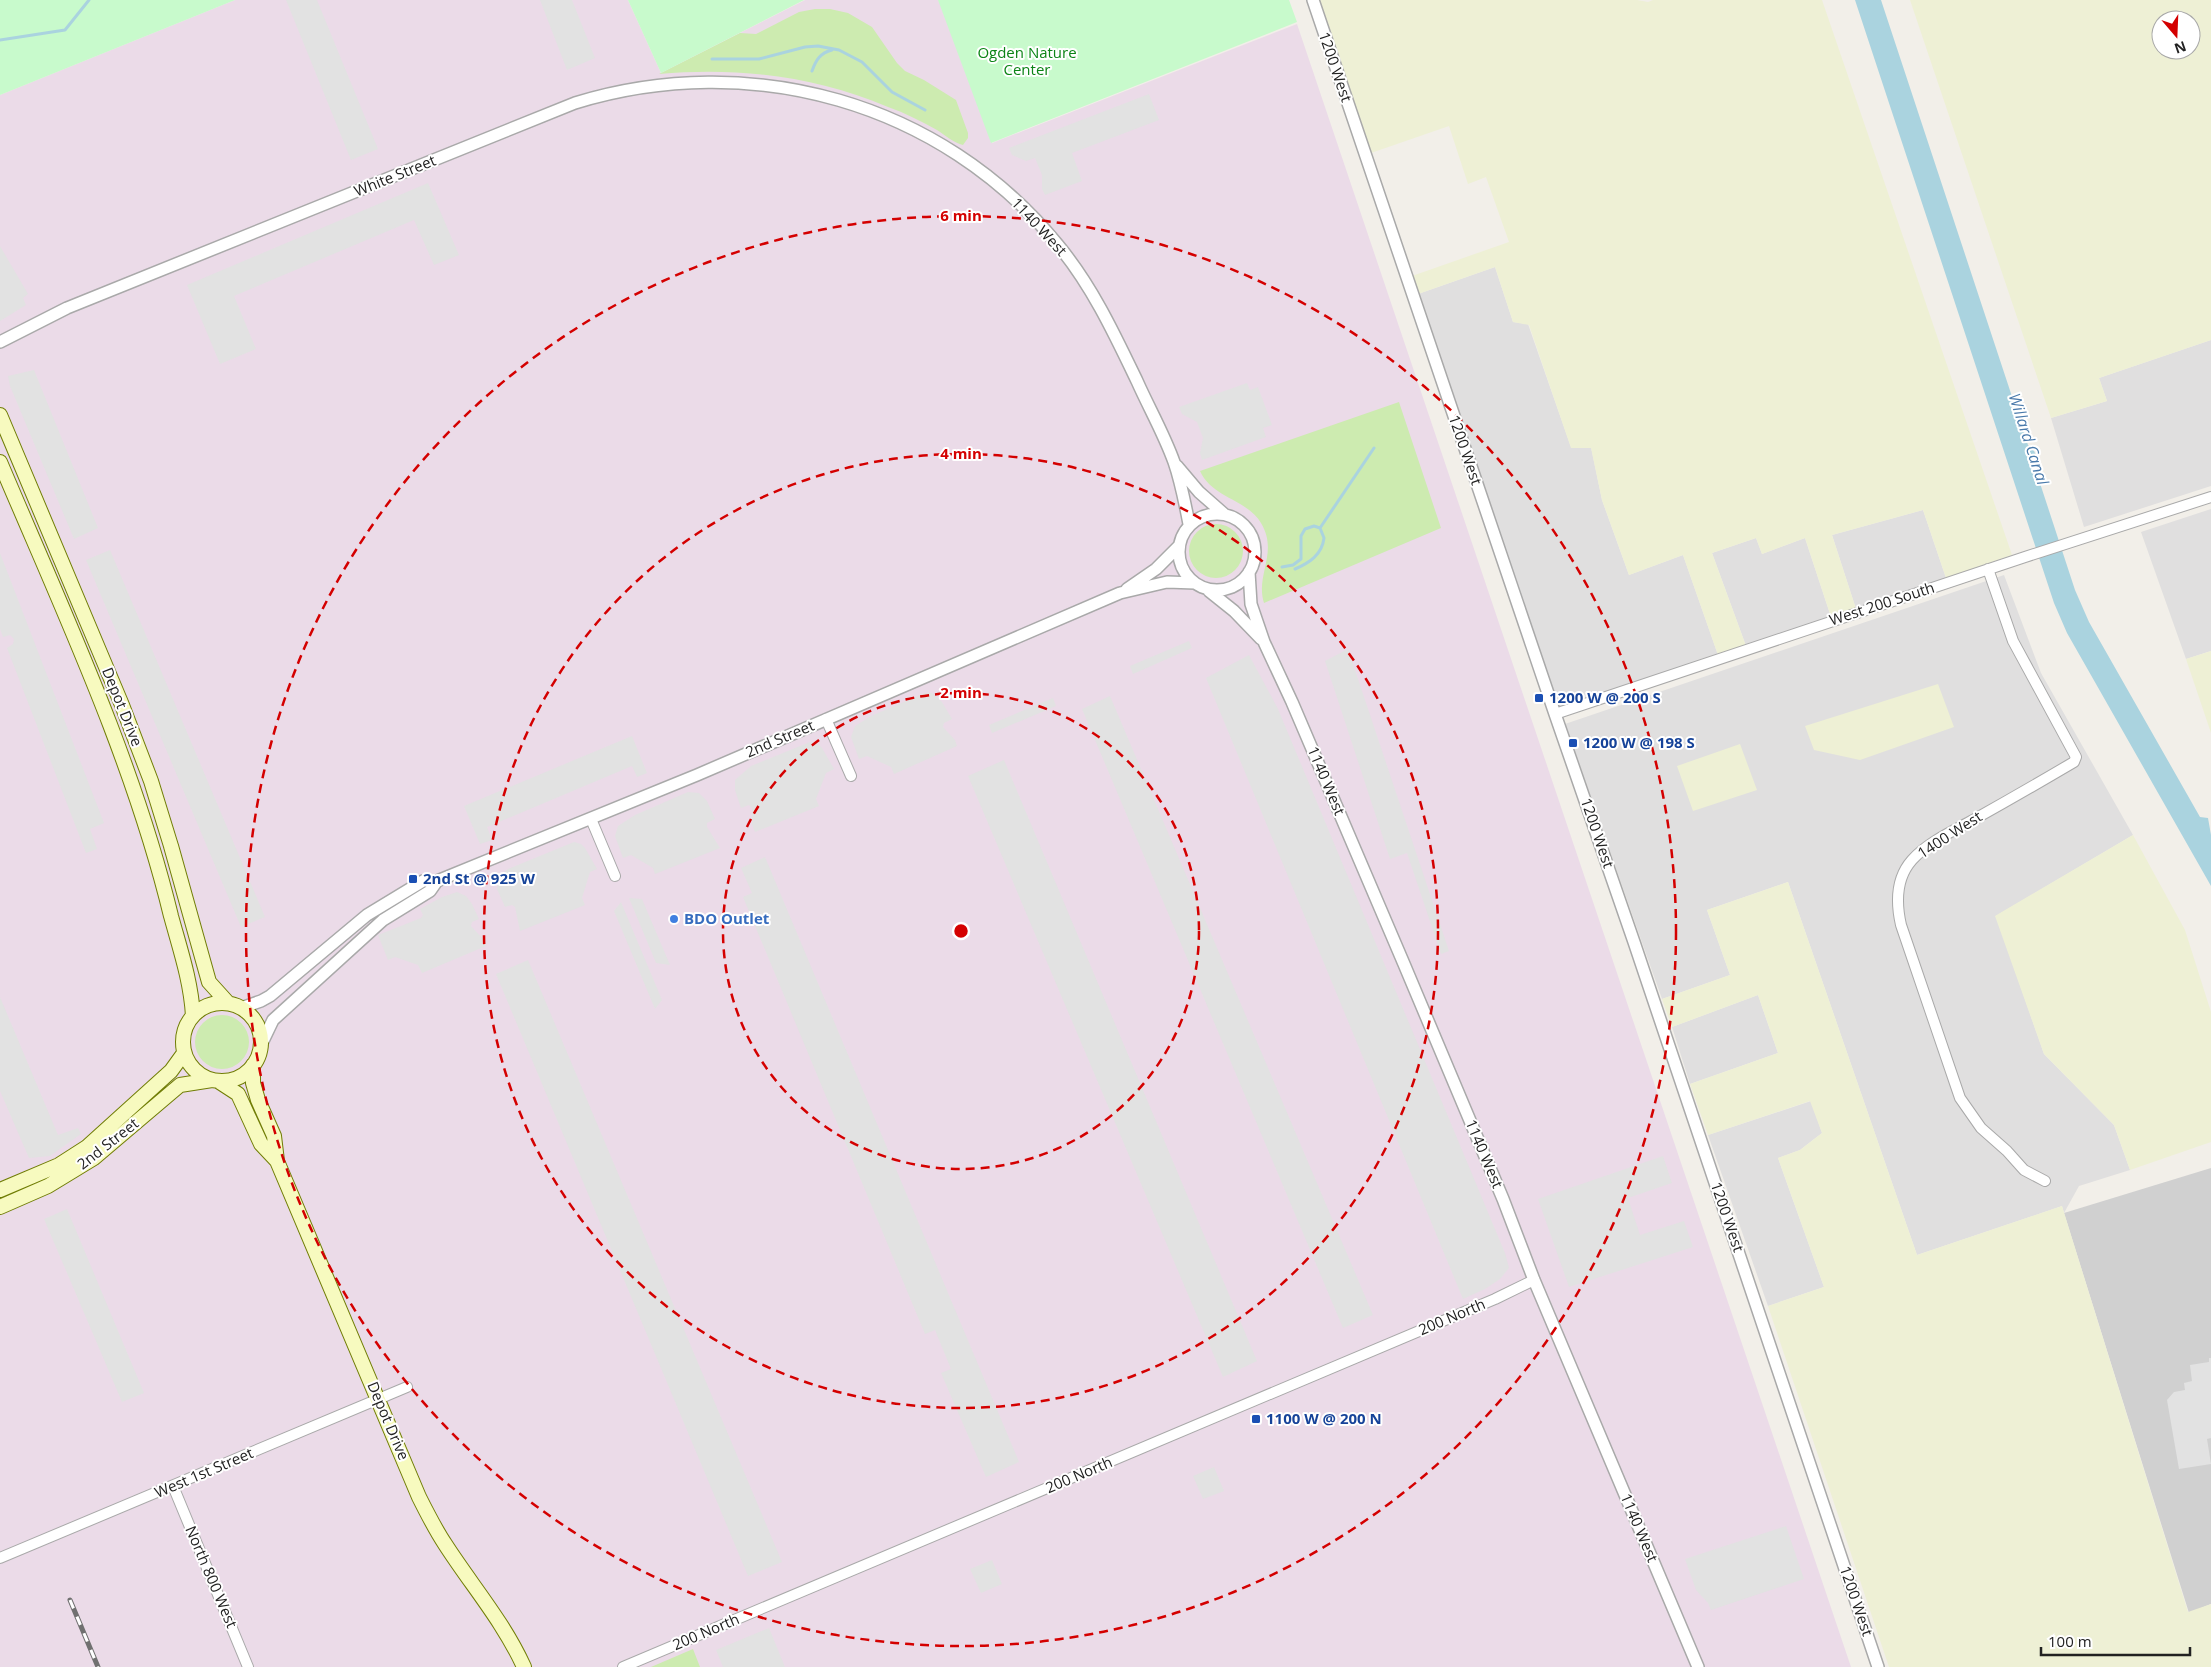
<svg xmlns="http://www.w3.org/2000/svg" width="2211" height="1667" font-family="'Open Sans',sans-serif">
<rect width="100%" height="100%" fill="#f2efe9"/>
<path fill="#e0dfdf" d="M1495,267L1513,322L1528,324L1571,447H1591L1602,500L1629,575L1683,555L1718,655L1558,710L1418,294Z
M2211,340V486L2084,527L2051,418L2107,401L2099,378Z
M2211,509V651L2186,659L2141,532Z
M1923,510L1946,578L1856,609L1832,535Z
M1756,538L1762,554L1805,538L1831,617L1746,646L1712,553Z
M2004,575L2041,673L2133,835L1996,916L2044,1054L2114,1125L2130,1170L2079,1186L2064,1213L2062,1206L1917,1255L1788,882L1707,910L1730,975L1662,999L1565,724Z
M1758,995L1778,1053L1690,1084L1672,1027Z
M1811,1101L1822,1133L1800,1150L1778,1158L1824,1287L1768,1306L1708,1135Z"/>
<path fill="#ebdbe8" d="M235,0H628L661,73L805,0H939L992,143L1297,24L1851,1667H0V95Z"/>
<path fill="#d0d0d0" d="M2211,1168V1604L2189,1613L2064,1213Z"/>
<path fill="#eef0d5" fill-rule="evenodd" d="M1319,0H1637L1648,2L1653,0H1822L2012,555L1946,578L1923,510L1832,535L1856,609L1831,617L1805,538L1762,554L1756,538L1712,553L1746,646L1718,655L1683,555L1629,575L1602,500L1591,448H1571L1529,325L1513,322L1495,267L1418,294L1412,276L1509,242L1486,177L1468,184L1449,126L1371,153Z
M1910,0H2211V340L2099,378L2107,401L2051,418ZM2161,20H2191V50H2161Z
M2211,651V733L2186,659Z
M1938,684L1954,727L1860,760L1814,750L1805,726Z
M1740,744L1757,790L1693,811L1677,766Z
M2133,835L2185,930L2211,1012V1142L2130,1170L2114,1125L2044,1054L1995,916Z
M1788,882L1917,1255L2062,1206L2188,1612L2211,1604V1667H1889L1768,1306L1824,1287L1778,1158L1800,1150L1822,1133L1810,1101L1708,1135L1690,1084L1778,1053L1758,995L1672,1027L1662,999L1730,975L1707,910Z"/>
<path fill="#cdebb0" d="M815,9H830L848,13L872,27L897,63L905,71L924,80L956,100L968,133V138L963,145C954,143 945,135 937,130C921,121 905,113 888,107C815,76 738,67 659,74L740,33L756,34L799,12Z
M1399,402L1441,528L1264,603C1255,575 1279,553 1261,523C1247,499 1212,498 1200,471Z
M1189 551a27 27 0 1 1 54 0a27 27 0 1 1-54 0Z
M195 1042a27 27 0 1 1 54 0a27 27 0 1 1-54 0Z
M693,1649L700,1667H651Z"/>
<path fill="#c8facc" d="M0,0H235L0,95Z
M628,0H804L661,73Z
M938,0H1289L1297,22L991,143Z"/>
<path fill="#e2e2e2" d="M286,0H317L378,149L351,160Z
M540,0H572L595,58L567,70Z
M1149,94L1159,120L1072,153L1082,181L1045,195L1042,189V175L1035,158L1026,161L1012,155L1009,148Z
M428,183L459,255L434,265L414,220L234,296L256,349L220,364L187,285Z
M0,246L28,294L23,298L26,305L0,321Z
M34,370L98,528L74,539L10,386L8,376Z
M1247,383L1250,390L1258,387L1272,425L1263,428L1266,437L1202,460L1200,453L1203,438L1197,422L1182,414L1179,407Z
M110,550L265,917L241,927L86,560Z
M0,553L104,823L90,829L97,849L86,853L7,648L13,644L14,639L10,635L3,637L0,629Z
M1189,641L1192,648L1133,674L1130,666Z
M1348,649L1449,951L1441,954L1407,853L1390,859L1325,661Z
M1249,655L1278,709L1505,1253L1509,1268L1500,1279L1485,1289L1463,1299L1206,678Z
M925,693H932L942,702L952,719L944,723L943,727L955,740L957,746L894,774L891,767L867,756L859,759L851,737L855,726L871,716Z
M1110,696L1373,1315L1343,1328L1082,709Z
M1053,698L1056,706L992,733L989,725Z
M632,736L647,773L637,777L632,766L487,827L492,840L480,844L464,806Z
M810,742L818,744L822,748L834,769L826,773L816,799L819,806L755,832L752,825V808L749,805L741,808L735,790V780L751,766Z
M1004,760L1257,1361L1223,1377L968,776Z
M688,792L699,793L707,801L715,819L707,823V827L720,848L655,874L653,868L631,855L623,858L615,836L618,826L635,815Z
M574,842L581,844L585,848L597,869L590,872L582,898L585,905L520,931L515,907L512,905L505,907L497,889L499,876L508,869Z
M765,857L1019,1462L986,1477L941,1373L951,1369L935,1330L925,1334L743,897L752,893L741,868Z
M457,892L466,896L472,904L479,919L472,922L471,926L483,939L486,946L422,973L418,965L395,957L388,960L378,935L421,918L423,915L420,909L442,897Z
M629,898L642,899L670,965L656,963Z
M621,902L662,1000L655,1009L614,911Z
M528,960L782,1562L748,1576L496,974Z
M0,997L58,1135L78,1128L81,1134L50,1156L29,1158L0,1091Z
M1663,1156L1672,1183L1628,1198L1640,1235L1684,1221L1693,1247L1569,1287L1538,1199Z
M67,1209L144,1393L122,1402L44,1219Z
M2209,1358H2211V1438L2207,1439L2211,1464L2179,1469L2167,1400L2174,1392L2185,1390L2184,1383L2192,1381L2190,1365L2209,1362Z
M1214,1467L1224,1491L1203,1499L1193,1476Z
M1786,1526L1804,1579L1711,1610L1708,1603L1696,1590L1685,1559Z
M992,1560L1002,1584L981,1593L970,1569Z
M769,1628L785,1667H723L716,1650Z"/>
<path fill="#aad3df" d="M1855,0H1881L2028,445L2034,451L2041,465L2036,471L2075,590L2089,622L2200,817L2208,818L2211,835V886L2067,633L2054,603Z"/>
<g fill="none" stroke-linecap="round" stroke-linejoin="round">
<path stroke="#aad3df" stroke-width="3" d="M0,40L65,30L89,0
M712,59H759L805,47L818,46L839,50L862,62L892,92L925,110
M812,71C816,60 820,53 832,50
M1320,528L1374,448
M1282,567L1293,565L1301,559V536L1305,529L1314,526L1320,528L1324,538C1322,555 1309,563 1295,569"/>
<defs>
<path id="minor" d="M1988,569L2013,641L2076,757L2074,762C2040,782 2007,801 1973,820C1953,831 1928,842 1912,860C1896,878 1896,903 1901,925L1960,1098L1981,1128L2007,1151L2024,1170L2045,1181
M1555,714L2025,557L2211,497
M826,719L851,776
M591,819L615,876
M173,1486L248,1667
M0,1558L407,1387
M623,1667L1495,1299L1534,1280"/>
<path id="tertiary" d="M1313,0L1555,714L1634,942L1878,1667
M0,342L67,308L575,103C751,49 941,102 1058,245C1092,286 1114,333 1137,381C1149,408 1164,434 1174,462C1181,482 1185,503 1189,524
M1177,466L1199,492L1224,514
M1179 552a38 38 0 1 1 76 0a38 38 0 1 1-76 0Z
M1249,572L1251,604L1264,642L1292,702L1404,964L1503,1199L1534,1280L1698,1667
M1127,589L1156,569L1179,546
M1209,591L1234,611L1261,639
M241,1008L261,1001L270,996L367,915L423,881H437L697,775L1120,593L1167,582L1195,583
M261,1045L273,1020L383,920L430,891L437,881"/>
<path id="secondary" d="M0,415L122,705L151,781L171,846L209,982L228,1003
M0,462C63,611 133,759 171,916C180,949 191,981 193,1016
M183 1042a39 39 0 1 1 78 0a39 39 0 1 1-78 0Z
M253,1065V1083L258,1100L274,1136L277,1161L419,1497C427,1513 435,1529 445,1544C472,1586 503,1621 524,1667
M218,1081L238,1094L261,1144L277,1161
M0,1190L59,1165L87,1147L171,1071L184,1053
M0,1207L48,1186L94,1158L180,1085L212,1080"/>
</defs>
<use href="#minor" stroke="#a9a9a9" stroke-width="12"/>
<use href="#tertiary" stroke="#a9a9a9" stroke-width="14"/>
<use href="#secondary" stroke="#707d05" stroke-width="16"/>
<use href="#minor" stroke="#fff" stroke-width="10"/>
<use href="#tertiary" stroke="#fff" stroke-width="11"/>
<use href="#secondary" stroke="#f7fabf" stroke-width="14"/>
<defs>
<path id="rail" d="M70,1600L98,1667"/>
</defs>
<use href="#rail" stroke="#707070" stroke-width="5"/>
<use href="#rail" stroke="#fff" stroke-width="3" stroke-dasharray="9" stroke-linecap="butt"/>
</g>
<g fill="none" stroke="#d40000" stroke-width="2.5" stroke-dasharray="9 6">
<circle cx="961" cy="931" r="238"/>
<circle cx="961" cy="931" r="477"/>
<circle cx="961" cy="931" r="715"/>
</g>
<g fill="#1a4fb4" stroke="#fff" stroke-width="2">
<rect x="1534" y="693" width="10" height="10" rx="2.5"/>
<rect x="1568" y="738" width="10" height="10" rx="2.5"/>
<rect x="408" y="874" width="10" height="10" rx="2.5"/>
<rect x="1251" y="1414" width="10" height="10" rx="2.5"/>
</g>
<circle fill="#3f7fe0" stroke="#fff" stroke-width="2" cx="674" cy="919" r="5"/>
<g text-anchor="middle" stroke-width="4" stroke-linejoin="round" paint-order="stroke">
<g font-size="15" fill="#0c8416" stroke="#fff">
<text x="1027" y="58">Ogden Nature<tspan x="1027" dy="17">Center</tspan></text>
</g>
<g font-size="15" fill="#222" stroke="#fff">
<text transform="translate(1335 67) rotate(71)" y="5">1200 West</text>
<text transform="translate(395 176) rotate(-22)" y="5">White Street</text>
<text transform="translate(1039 227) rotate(47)" y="5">1140 West</text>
<text transform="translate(1465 450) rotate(71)" y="5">1200 West</text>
<text transform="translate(1882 604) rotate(-18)" y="5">West 200 South</text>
<text transform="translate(122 707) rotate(68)" y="5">Depot Drive</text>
<text transform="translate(780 739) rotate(-23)" y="5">2nd Street</text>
<text transform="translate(1326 781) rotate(67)" y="5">1140 West</text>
<text transform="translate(1597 833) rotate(71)" y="5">1200 West</text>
<text transform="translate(1950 835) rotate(-33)" y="5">1400 West</text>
<text transform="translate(108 1144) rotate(-38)" y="5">2nd Street</text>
<text transform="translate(1484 1154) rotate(67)" y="5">1140 West</text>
<text transform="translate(1727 1217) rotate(71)" y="5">1200 West</text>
<text transform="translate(1452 1317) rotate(-23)" y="5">200 North</text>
<text transform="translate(388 1421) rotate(67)" y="5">Depot Drive</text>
<text transform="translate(204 1473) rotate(-23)" y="5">West 1st Street</text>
<text transform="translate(1079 1475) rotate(-23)" y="5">200 North</text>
<text transform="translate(1639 1528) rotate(67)" y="5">1140 West</text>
<text transform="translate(211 1577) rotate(67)" y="5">North 800 West</text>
<text transform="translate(1856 1601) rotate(71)" y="5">1200 West</text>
<text transform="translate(706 1632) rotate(-23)" y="5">200 North</text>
</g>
<g font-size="15" font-weight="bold" fill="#164399" stroke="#fff" text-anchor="start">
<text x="1549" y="703">1200 W @ 200 S</text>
<text x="1583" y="748">1200 W @ 198 S</text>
<text x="423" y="884">2nd St @ 925 W</text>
<text x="1266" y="1424">1100 W @ 200 N</text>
</g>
<g font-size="15" font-weight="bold" fill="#366cbe" stroke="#fff" text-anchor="start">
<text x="684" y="924">BDO Outlet</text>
</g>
<g font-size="16" font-style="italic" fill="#4a7aab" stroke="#fff">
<text transform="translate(2029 439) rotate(72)" y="6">Willard Canal</text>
</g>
</g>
<circle cx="961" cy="931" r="8" fill="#d40000" stroke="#fff" stroke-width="2.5"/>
<g font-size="15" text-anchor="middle" font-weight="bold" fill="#d40000" stroke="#fff" stroke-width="4" stroke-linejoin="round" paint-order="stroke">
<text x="961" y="221">6 min</text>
<text x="961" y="459">4 min</text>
<text x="961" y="698">2 min</text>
</g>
<g transform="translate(2176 35) rotate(161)"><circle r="24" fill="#ffffff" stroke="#a7a7a7"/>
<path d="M0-4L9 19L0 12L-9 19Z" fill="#d40000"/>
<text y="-8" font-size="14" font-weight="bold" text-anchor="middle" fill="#222222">N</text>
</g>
<path d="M2041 1647v8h149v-8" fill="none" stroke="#222222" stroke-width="2.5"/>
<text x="2048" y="1647" font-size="15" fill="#222222" stroke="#ffffff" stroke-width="4" paint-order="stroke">100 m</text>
</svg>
